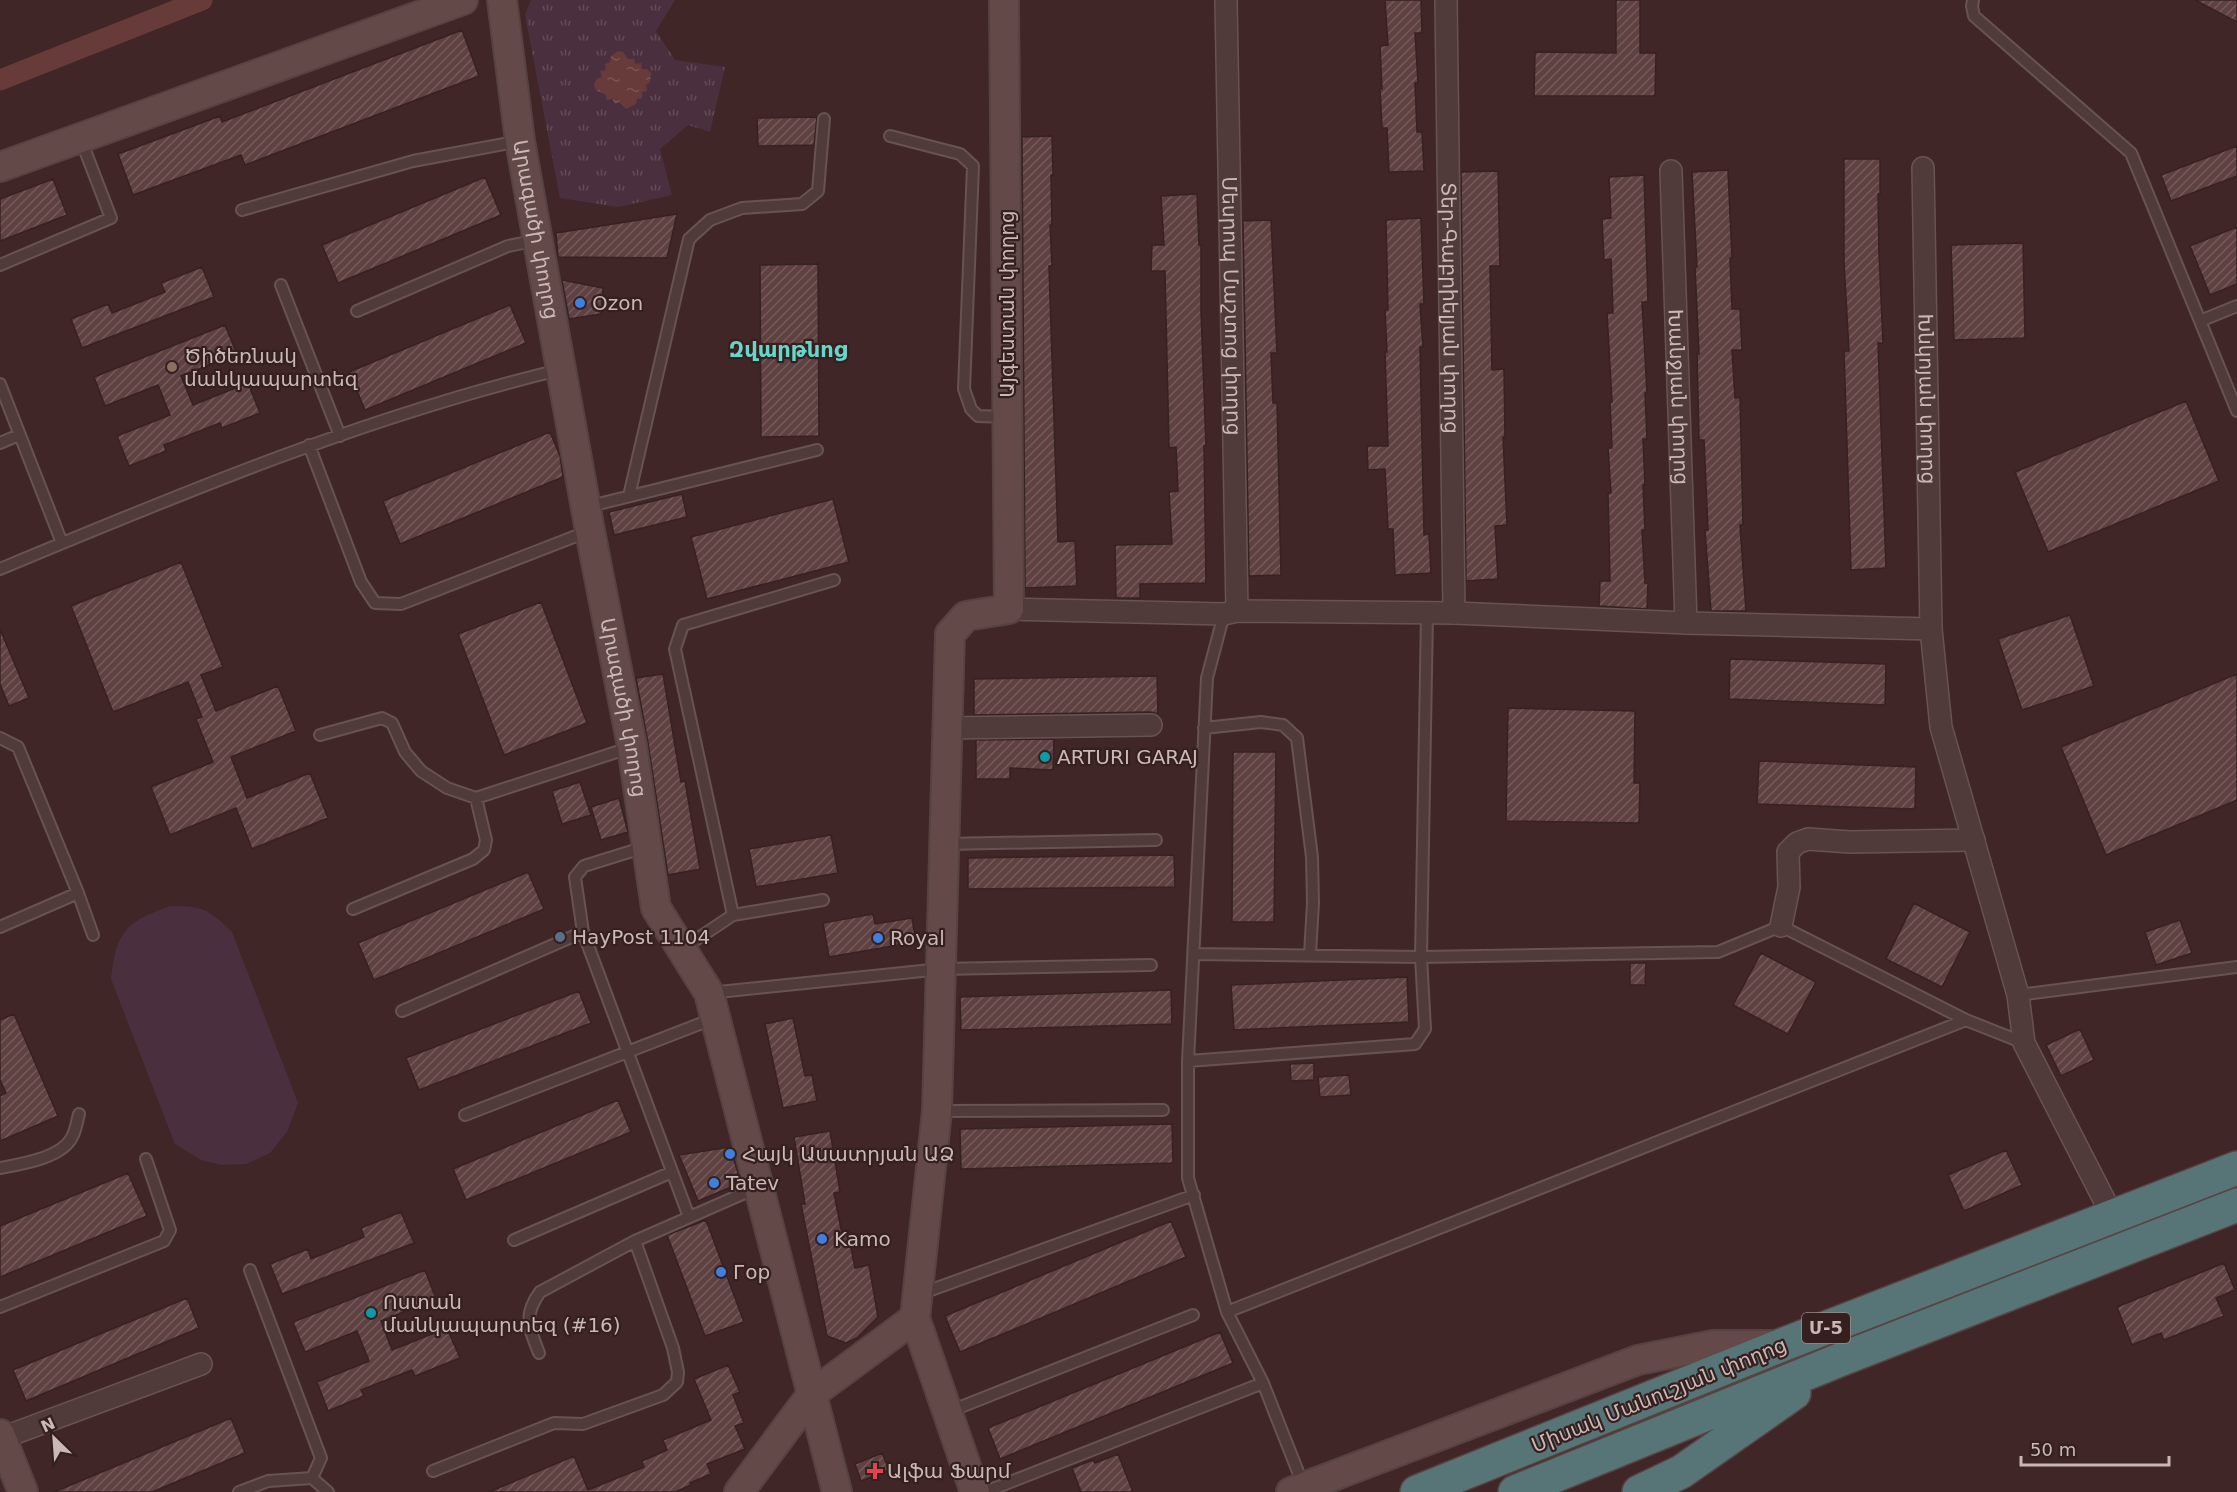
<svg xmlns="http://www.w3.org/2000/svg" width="2237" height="1492" font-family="'DejaVu Sans','Noto Sans Armenian',sans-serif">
<defs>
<pattern id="grass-tufts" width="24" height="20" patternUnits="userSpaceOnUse" patternTransform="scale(1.5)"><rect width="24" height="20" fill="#4a303f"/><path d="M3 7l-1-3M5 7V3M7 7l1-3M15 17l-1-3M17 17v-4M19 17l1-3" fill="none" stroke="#634c58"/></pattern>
<pattern id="water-ripples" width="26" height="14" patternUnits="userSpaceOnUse" patternTransform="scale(1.5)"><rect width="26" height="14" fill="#673b39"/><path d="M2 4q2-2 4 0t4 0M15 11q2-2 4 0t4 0" fill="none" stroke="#7b5553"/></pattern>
<pattern id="building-hatch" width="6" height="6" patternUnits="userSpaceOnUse" patternTransform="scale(1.5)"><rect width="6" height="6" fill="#5e4140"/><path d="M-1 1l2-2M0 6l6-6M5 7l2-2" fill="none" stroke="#745a59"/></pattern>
</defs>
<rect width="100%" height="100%" fill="#402626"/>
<path fill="url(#grass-tufts)" d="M531,0H675L656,31L675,60L725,67L710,132L688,125L660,149L672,195L618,207L560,198L525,15Z"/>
<path fill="#4a303f" d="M170,906C204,906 208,909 232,932L298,1103L287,1132L270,1153L246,1164L222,1165L201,1160L175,1144L111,979C116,931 126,922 170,906Z"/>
<path fill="url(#water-ripples)" d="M618,51L623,52L628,59H634L635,64L641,63L642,69H647L651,73L650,82L646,85L647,91L642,92V98L637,99L636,104L626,109L619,102L615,104L612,98L607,100L605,94C598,92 595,91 594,84L597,79L602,77L600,71L606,70L605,64L610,62L611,56Z"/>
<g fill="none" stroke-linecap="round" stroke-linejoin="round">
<path stroke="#673b39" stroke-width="21" d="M0,80L202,0"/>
</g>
<path fill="url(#building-hatch)" stroke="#372221" stroke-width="1.5" d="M1385,0H1421L1422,33H1415L1418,83H1415L1417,132H1422L1424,171L1389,172L1387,128H1382L1380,89H1382L1380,46L1388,45Z
M1616,0H1640V53H1656L1655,96H1534L1535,52L1616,53Z
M2195,0H2237V22Z
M462,30L479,76L245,165L241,155L133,195L118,154L220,116L222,122Z
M817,117L814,145L758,146L757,118Z
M1052,136L1053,175H1051L1052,225H1050L1052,266H1049L1058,542L1075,541L1077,586L1025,588L1022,137Z
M2237,146V176L2171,201L2161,175Z
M1844,159H1880V194H1878L1879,253L1883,343H1878L1886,568L1851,570L1844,351H1849L1844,262Z
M1728,170L1732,258H1730L1732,309H1740L1742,350H1732L1735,398L1740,397L1743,525H1740L1746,611H1711L1705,530H1708L1704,440H1699L1697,354H1699L1695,267H1697L1692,172Z
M1498,171L1500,266H1490L1492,370L1504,369L1505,437H1503L1507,525L1495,526L1498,579L1466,581L1461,172Z
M1644,175L1648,302H1642L1647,393H1645L1647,439H1643L1645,485H1643L1645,530H1642L1645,583H1648L1647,609L1599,606L1600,581H1610L1608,493H1611L1608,448H1612L1610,402H1612L1607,313H1613L1611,259L1604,260L1602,219L1611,218L1609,177Z
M485,177L501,215L338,283L322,245Z
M53,179L67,215L0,241V199Z
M1197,194L1199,245H1201V311L1206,446H1204L1206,583L1140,584V598H1116L1115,545L1172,544L1169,492L1178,491L1176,447L1169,448L1165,271H1151L1152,245H1164L1161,196Z
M677,214L667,258L558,257L556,233Z
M1421,218L1424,304H1420L1423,347H1420L1424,535L1429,534L1431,573L1395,575L1393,529H1388L1385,469L1368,470L1367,446H1388L1385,352H1387L1385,310H1388L1386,220Z
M1271,220L1277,353H1271L1273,403H1277L1281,575L1249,576L1243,221Z
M2237,227V284L2210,295L2190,246Z
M2023,243L2025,338L1954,340L1951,245Z
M818,264L819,436L761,437L760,265Z
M202,267L214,297L82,348L71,319L108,304L112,313L165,292L161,283Z
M562,280L603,288L601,314L569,319Z
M510,305L526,343L365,410L349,372Z
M225,325L237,354L181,376L193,405L248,383L260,413L222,428L220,423L164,445L166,451L129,466L117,436L170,415L158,385L105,406L94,377Z
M2186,401L2219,481L2048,552L2015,472Z
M550,432L560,456L563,477L400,544L383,501Z
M682,494L687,517L614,535L609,512Z
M833,499L849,562L707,599L691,537Z
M181,562L223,667L201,675L216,711L278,686L296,731L231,757L247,798L310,773L328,818L252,849L236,808L170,835L151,787L213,762L196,719L202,717L188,682L113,712L71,606Z
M541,602L587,723L504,755L458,634Z
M2070,615L2094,686L2022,710L1998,639Z
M0,629L29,698L9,706L0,684Z
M1730,659L1886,664L1885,705L1729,699Z
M663,674L681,782L685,781L700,869L668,875L648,743L636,678Z
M2237,674V800L2106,855L2061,747Z
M1157,676L1158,714L1151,712L974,715V679Z
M1508,708L1635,711L1634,783H1640L1639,823L1506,821Z
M1054,739L1053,770L1010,768V779H976V740Z
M1233,752H1276L1274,922H1232Z
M1759,761L1916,767L1915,809L1757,804Z
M580,782L591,815L562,824L552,791Z
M619,798L628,832L601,840L591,807Z
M831,835L838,873L756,887L749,849Z
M1174,855L1175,887L968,889V858Z
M528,872L544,909L374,980L358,943Z
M1914,903L1970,932L1942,987L1886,959Z
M873,914L875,924L912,918L916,942L829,957L823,923Z
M2180,920L2192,953L2156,965L2145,932Z
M1761,953L1816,982L1788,1034L1733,1005Z
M1630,963H1646L1645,985H1630Z
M1407,977L1409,1022L1234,1030L1231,985Z
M1171,990L1172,1024L961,1030L960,997Z
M579,991L591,1023L419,1090L406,1058Z
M14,1014L58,1116L0,1141V1096L6,1093L0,1080V1020Z
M793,1018L805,1076L812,1075L817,1101L783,1108L765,1024Z
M2080,1029L2094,1060L2061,1076L2046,1045Z
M1314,1063V1080L1291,1081L1290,1064Z
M1349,1075L1351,1095L1320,1097L1318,1077Z
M618,1100L631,1132L466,1200L453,1169Z
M1172,1124L1173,1163L961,1169L960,1129Z
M830,1131L840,1192L834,1193L842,1234L848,1232L855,1268L869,1265L878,1317L857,1338L846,1343L827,1336L801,1204H805L794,1137Z
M730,1147L738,1173L735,1181L729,1188L698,1201L679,1155Z
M2006,1150L2022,1185L1964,1211L1948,1175Z
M128,1173L147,1216L0,1277V1226Z
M401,1212L414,1243L282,1294L270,1264L308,1249L311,1259L364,1237L361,1228Z
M706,1220L744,1322L705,1336L667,1235Z
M1171,1221L1186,1257L960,1352L945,1316Z
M2224,1263L2235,1290L2216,1298L2224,1316L2164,1340L2161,1333L2132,1345L2117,1307Z
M425,1270L436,1299L381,1321L392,1350L447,1328L460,1358L415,1376L412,1370L361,1390L364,1396L328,1411L317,1382L369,1361L357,1331L305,1352L293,1322Z
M187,1298L199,1328L26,1401L13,1370Z
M1220,1332L1233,1363L1000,1459L988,1428Z
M728,1365L740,1392L733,1395L744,1423L735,1426L745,1449L707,1464L711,1474L690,1483L691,1485L675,1492H489L574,1456L588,1490L644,1467L642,1461L667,1450L663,1440L711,1420L694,1379Z
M231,1418L245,1453L152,1492H54Z
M882,1453L889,1470L861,1481L855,1464Z
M1118,1454L1133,1492H1081L1072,1468L1093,1460L1095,1463Z"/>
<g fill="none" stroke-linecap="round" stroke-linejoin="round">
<defs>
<path id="lane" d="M1973,0L1972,6L1974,16L2131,153L2237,411
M890,136L960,154L973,166L964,389L971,409L978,416L1008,417
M242,210L413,161L520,141
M0,265L111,218L81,140
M281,285L340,436
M357,311L508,246L538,240
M2200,321L2237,306
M0,384L62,543
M0,443L19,435
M309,445L361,582L375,603L401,604L589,531
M629,496L689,239L710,220L742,208L802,204L818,191L824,119
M586,507L817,450
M0,569C182,493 367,416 559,370
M1224,614L1207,678L1188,1061V1178L1227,1312L1263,1383L1304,1487
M1204,728L1261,722L1283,725L1297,738L1312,857L1313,903L1310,954
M320,735L382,718L392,723L405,752L421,771L447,788L476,798L632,747
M0,738L18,747L78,893L93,935
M945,844L1156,840
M645,847L584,866L575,877L583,932L689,1217
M353,909L473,859L484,850L486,840L476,798
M733,915L675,649L683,625L834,580
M0,927L78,893
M682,949L733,915L823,900
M1194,954L1421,957L1718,952L1781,926L1966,1020
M709,993L941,969L1151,965
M2018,995L2237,967
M402,1011L583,932
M1188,1061L1415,1044L1425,1029L1421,957L1427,614
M937,1111L1163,1110
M465,1115L715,1018
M0,1168C21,1164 62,1158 72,1137C76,1130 77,1121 79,1114
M514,1240L672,1172
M250,1270L321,1458L312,1478
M920,1294L1194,1195
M0,1307L164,1241L170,1230L146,1159
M1227,1312L1966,1020L2024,1043
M539,1353C529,1328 523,1315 540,1292L635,1241
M948,1412L1193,1315
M433,1471L554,1423L583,1424L663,1395L677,1382L678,1372L673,1348L635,1241L756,1188
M239,1492L268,1481L312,1478L328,1492
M985,1492L1263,1383"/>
<g id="street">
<path id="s1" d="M1226,0L1237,611"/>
<path id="s2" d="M1446,0L1454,613"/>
<path id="s3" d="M1923,168L1931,629L1941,727L2018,995L2024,1043L2113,1217"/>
<path id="s4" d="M1671,171L1686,623"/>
<path d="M1009,609L1224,614L1237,611L1454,613L1686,623L1931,629"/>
<path d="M947,728L1151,725"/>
<path d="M1781,926L1789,887L1788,852L1797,843L1808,839L1850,842L1974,840"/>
<path d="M2,1438L201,1364"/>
</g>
<g id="secondary">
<path id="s5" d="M502,0L520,141L590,531L632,746L656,908L709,993L837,1492"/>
<path d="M0,167L463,0"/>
<path d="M915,1318L975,1492"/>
<path d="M0,1434L23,1492"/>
<path d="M739,1492L812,1394L915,1318L937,1111L950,634L966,616L1009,609L1004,0"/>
<path d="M1291,1492L1638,1360L1713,1345H1777"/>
</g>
<path id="highway" d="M1417,1492L1782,1345L2237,1168
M1515,1492L1842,1359L2237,1205
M1639,1492L1681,1472L1794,1393"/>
</defs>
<use href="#lane" stroke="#675352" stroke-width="14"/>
<use href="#street" stroke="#675352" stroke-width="24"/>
<use href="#secondary" stroke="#564240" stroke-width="32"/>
<use href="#highway" stroke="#574342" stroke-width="36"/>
<use href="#lane" stroke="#503b3a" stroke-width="10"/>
<use href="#street" stroke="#503b3a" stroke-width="21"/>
<use href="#secondary" stroke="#634a48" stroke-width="28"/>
<use href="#highway" stroke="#577476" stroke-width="33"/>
</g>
<g fill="#3f7fe0" stroke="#35201f" stroke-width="2">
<circle cx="580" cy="303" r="6"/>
<circle cx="878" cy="938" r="6"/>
<circle cx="730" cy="1154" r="6"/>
<circle cx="714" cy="1183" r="6"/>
<circle cx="822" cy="1239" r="6"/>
<circle cx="721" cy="1272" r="6"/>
</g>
<circle fill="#8d6e63" stroke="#35201f" stroke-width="2" cx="172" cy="367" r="6"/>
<g fill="#0f9aa8" stroke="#35201f" stroke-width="2">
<circle cx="1045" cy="757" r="6"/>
<circle cx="371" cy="1313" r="6"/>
</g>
<circle fill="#5c6f8a" stroke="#35201f" stroke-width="2" cx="560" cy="937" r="6"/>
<path fill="#e0444e" stroke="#35201f" stroke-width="2" d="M872 1462h6v6h6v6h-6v6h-6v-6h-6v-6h6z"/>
<g text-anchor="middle" stroke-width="4.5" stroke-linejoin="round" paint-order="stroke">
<rect fill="#35201f" stroke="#9d8a89" stroke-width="1.5" x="1802" y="1313" width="48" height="30" rx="4.5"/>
<g font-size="18" font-weight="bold" fill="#cab8b6">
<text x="1826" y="1334">Մ-5</text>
</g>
<g font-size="20" fill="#cab8b6" stroke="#35201f">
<text dy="7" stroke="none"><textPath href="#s5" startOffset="232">Արագածի փողոց</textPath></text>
<text transform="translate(1007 304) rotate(-90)" y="7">Այգեստան փողոց</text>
<text dy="7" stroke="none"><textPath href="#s1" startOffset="306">Մեսրոպ Մաշտոց փողոց</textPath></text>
<text dy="7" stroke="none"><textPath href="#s2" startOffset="308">Տեր-Գաբրիելյան փողոց</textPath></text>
<text dy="7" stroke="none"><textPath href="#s4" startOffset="226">Խանջյան փողոց</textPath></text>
<text dy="7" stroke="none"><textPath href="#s3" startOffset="231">Խնկոյան փողոց</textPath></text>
<text dy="7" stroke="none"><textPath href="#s5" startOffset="718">Արագածի փողոց</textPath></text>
<text transform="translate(1659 1395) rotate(-22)" y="7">Միսակ Մանուշյան փողոց</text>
</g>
<g font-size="20" fill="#cab8b6" stroke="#35201f" text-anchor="start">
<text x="592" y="310">Ozon</text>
<text x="184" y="363">Ծիծեռնակ<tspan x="184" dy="23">մանկապարտեզ</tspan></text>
<text x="1057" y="764">ARTURI GARAJ</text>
<text x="572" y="944">HayPost 1104</text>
<text x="890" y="945">Royal</text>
<text x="742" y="1161">Հայկ Ասատրյան ԱՁ</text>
<text x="726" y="1190">Tatev</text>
<text x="834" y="1246">Kamo</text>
<text x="733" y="1279">Гор</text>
<text x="383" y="1309">Ոստան<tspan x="383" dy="23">մանկապարտեզ (#16)</tspan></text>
<text x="887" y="1478">Ալֆա Ֆարմ</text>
</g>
<g font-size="21" font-weight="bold" fill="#67d5c9" stroke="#35201f">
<text x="788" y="357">Զվարթնոց</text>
</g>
</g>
<g transform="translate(54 1438) rotate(335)" stroke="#35201f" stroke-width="4.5" paint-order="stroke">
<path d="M0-4.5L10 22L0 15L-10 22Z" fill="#cab8b6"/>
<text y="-9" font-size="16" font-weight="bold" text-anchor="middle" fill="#cab8b6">N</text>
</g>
<path d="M2021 1456v9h148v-9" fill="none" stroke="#cab8b6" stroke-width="3"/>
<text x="2030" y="1456" font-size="18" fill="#cab8b6" stroke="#35201f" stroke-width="4.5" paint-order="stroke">50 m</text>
</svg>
